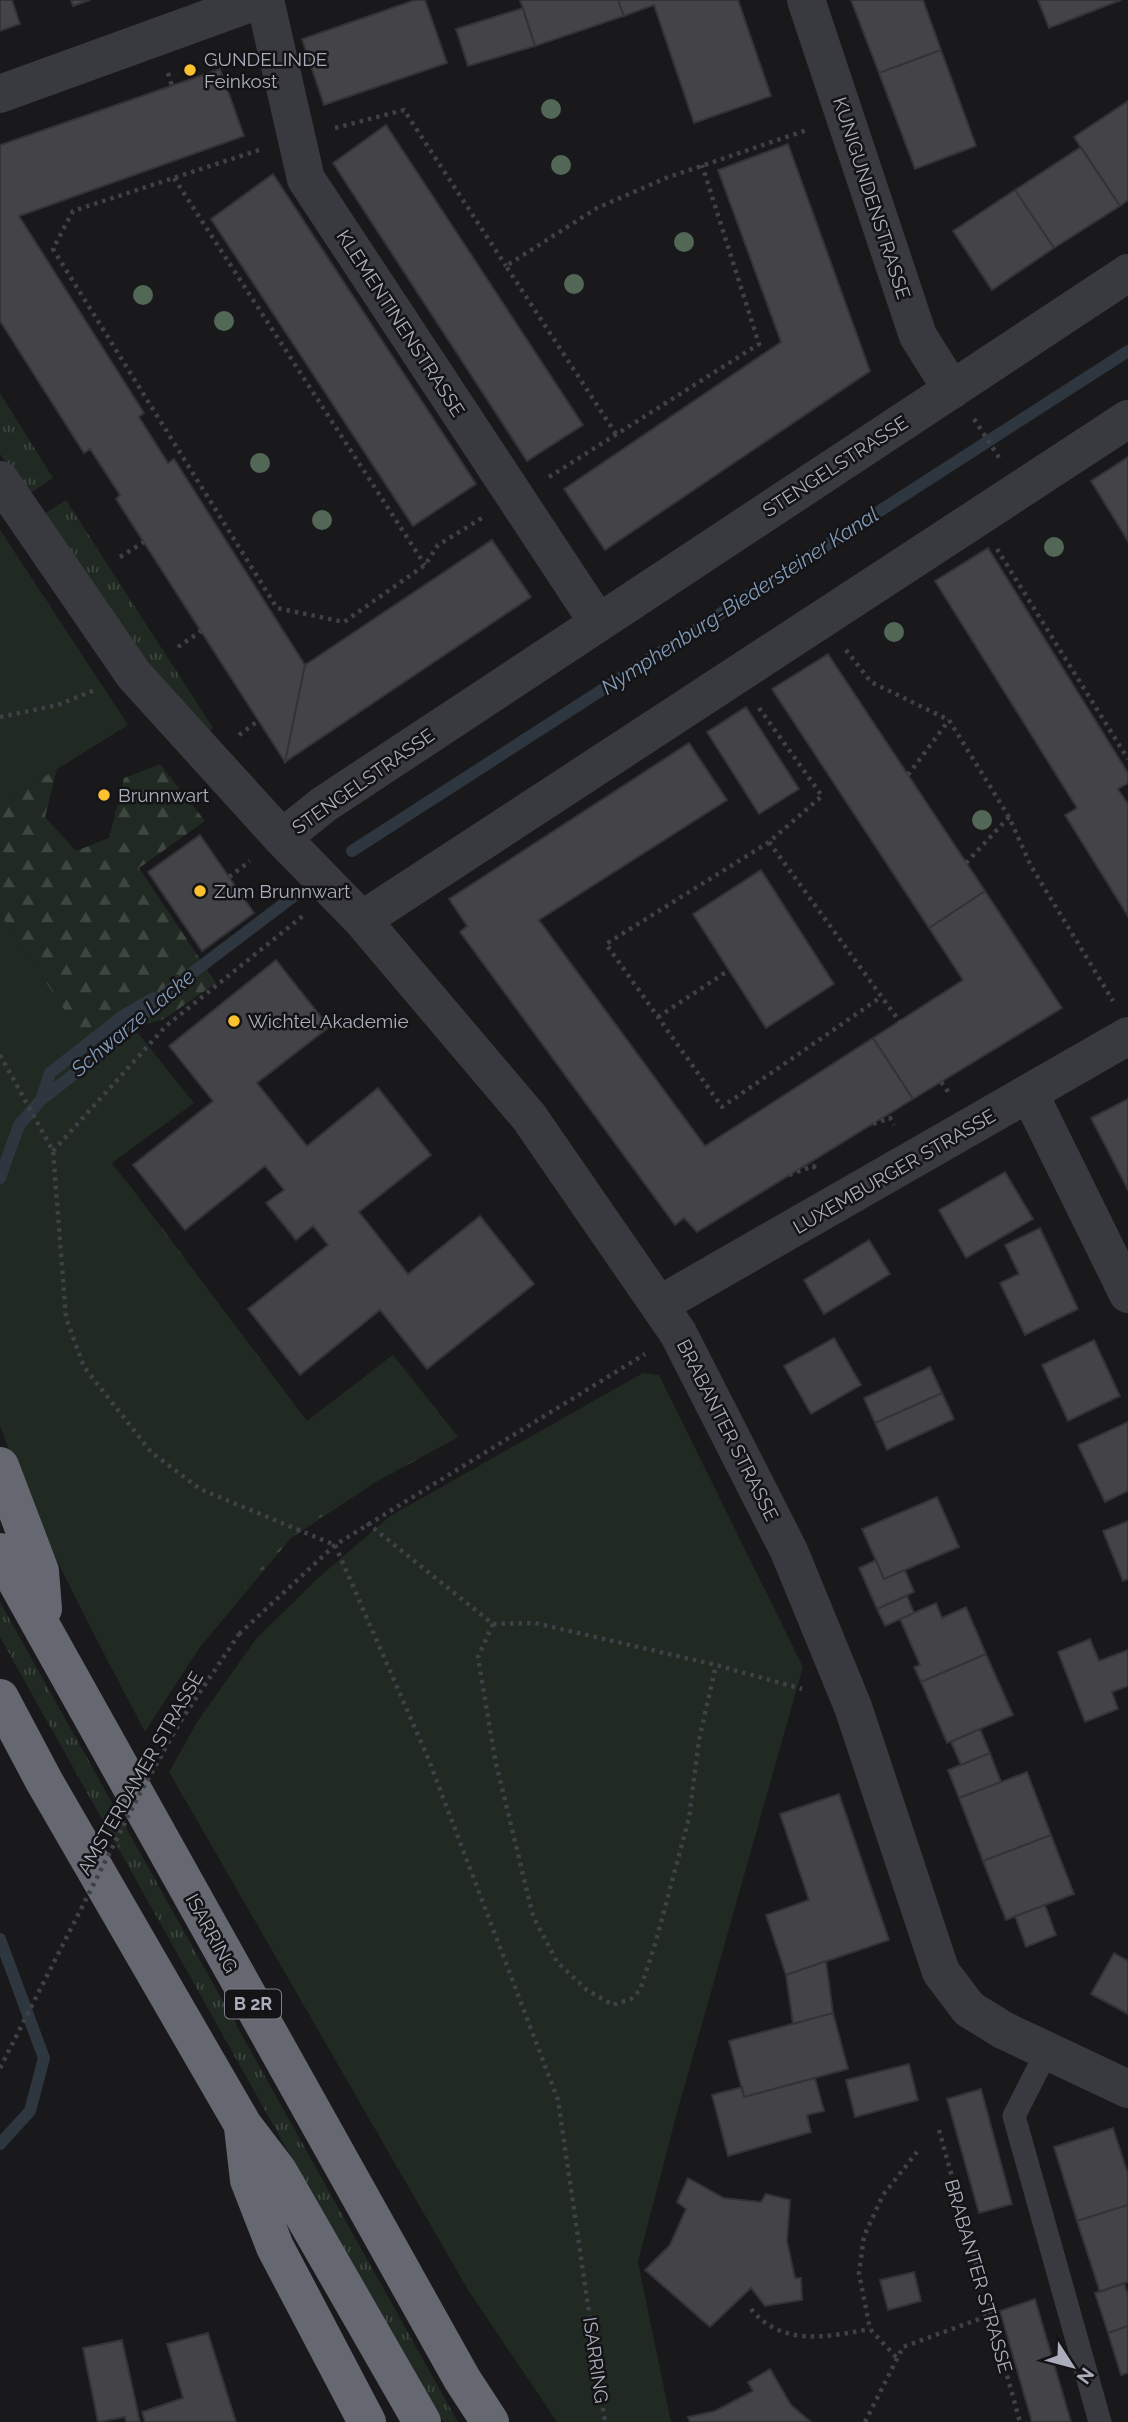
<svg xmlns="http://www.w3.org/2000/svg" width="1128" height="2422" font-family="Raleway,sans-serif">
<defs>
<pattern id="grass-tufts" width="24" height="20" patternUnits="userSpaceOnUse" patternTransform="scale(1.75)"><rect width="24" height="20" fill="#202922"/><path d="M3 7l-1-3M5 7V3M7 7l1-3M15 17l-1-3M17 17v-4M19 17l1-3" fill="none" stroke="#3e4640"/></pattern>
<pattern id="forest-firs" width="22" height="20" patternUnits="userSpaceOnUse" patternTransform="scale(1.75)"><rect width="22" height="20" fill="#202922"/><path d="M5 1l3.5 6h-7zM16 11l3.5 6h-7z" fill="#3e4640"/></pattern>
</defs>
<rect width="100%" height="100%" fill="#19181b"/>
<path fill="url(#grass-tufts)" d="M0,393L53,478L27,495L0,454Z
M66,500L213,728L205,733L167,692L41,516Z
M0,1602L458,2422H443L412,2373L0,1637Z"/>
<path fill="url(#forest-firs)" d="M0,530L128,725L57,769L45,817L76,851L109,838L124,778L160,764L205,821L139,868L216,983L164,1019L119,1032L75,1135L128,1183L307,1421L393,1355L458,1437L376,1482L291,1538L200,1647L0,1426Z"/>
<path fill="#202922" d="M0,530L128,725L0,804Z
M0,914L78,1030L138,1033L194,1103L112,1163L307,1421L393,1355L458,1437C402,1468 337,1497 289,1540C230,1593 188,1666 145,1732C93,1632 38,1532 0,1426Z
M643,1373L659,1375L803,1667L678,2109L638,2262L671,2422H557L468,2290L169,1772L199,1719L256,1639L317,1579L390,1516Z"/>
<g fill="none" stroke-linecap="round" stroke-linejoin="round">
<path stroke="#2e3740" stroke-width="12" d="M352,851L1128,351
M41,1100L50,1073L124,1015L154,998
M0,1178L19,1125L41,1100L92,1060L175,986L298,893
M0,1939L44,2058L30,2111L0,2144"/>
</g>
<path fill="#434348" stroke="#333237" stroke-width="2" d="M0,0H12L20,24L0,31Z
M71,0H90L73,6Z
M415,0H425L447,63L324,105L302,39Z
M520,0H618L624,16L535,46Z
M618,0H738L771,96L694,123L654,5L624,16Z
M851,0H923L941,50L879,73Z
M1038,0H1121L1049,28Z
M523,8L535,46L468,66L456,29Z
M941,50L976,146L915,169L879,73Z
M220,69L244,136L19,216L144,413L139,417L168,463L174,459L305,665L285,762L116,499L120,495L90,449L84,453L0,321V145Z
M1128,101V200L1120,206L1074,137Z
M386,125L583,425L527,461L333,163Z
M788,144L870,371L605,550L564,489L781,342L718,170Z
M1081,147L1120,206L1054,248L1015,190Z
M273,174L476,484L413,526L211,219Z
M1015,190L1054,248L992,290L953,231Z
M1128,457V541L1091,481Z
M492,540L531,597L285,762L305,665Z
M988,548L1128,773V783L1118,789L1128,804V916L1065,815L1077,808L935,581Z
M828,654L985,891L929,928L772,689Z
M746,707L799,789L759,814L707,732Z
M689,743L727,800L539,920L705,1146L873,1038L913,1099L697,1232L684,1218L675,1225L460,932L467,926L449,899Z
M200,835L254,913L202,951L148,872Z
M761,870L834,984L766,1028L693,914Z
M985,891L1062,1008L913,1099L873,1038L963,980L929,928Z
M276,960L329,1027L257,1083L307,1146L378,1088L431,1155L359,1212L408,1274L480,1216L534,1284L427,1369L380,1310L300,1375L248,1309L328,1245L313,1226L296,1240L266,1203L284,1190L265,1166L185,1230L133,1165L213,1101L169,1046Z
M1128,1099V1190L1091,1118Z
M1005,1172L1033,1219L966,1258L939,1210Z
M1040,1228L1078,1309L1025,1335L1000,1283L1019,1274L1005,1245Z
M869,1240L890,1274L824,1314L804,1280Z
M834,1338L861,1385L811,1414L784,1366Z
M1094,1340L1120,1396L1068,1421L1042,1365Z
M930,1367L942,1393L875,1423L864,1398Z
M942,1393L954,1419L887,1450L875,1423Z
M1128,1422V1491L1105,1502L1078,1445Z
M937,1497L959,1547L884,1579L862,1529Z
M1128,1521V1579L1123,1581L1103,1531Z
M876,1560L884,1579L905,1570L914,1592L877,1609L859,1568Z
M907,1596L914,1613L885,1626L877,1609Z
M936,1603L942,1618L966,1607L986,1654L921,1682L914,1667L920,1665L900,1619Z
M1090,1639L1099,1661L1128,1650V1686L1112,1692L1118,1709L1085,1722L1058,1652Z
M986,1654L1013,1715L947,1743L921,1682Z
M980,1729L990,1753L961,1765L951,1742Z
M990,1753L1001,1782L959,1798L948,1770Z
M1027,1772L1051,1835L983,1861L959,1798Z
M839,1794L889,1940L786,1975L766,1915L809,1900L780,1814Z
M1051,1835L1074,1894L1006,1920L983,1861Z
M1045,1905L1056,1935L1026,1947L1015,1916Z
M1114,1953L1128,1961V2014L1091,1994Z
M826,1961L833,2013L793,2024L786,1975Z
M833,2013L848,2069L744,2097L729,2041Z
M909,2064L918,2100L855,2117L846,2080Z
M815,2078L824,2111L807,2115L811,2132L728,2156L712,2095L742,2087L744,2097Z
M981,2089L1012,2204L979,2213L947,2099Z
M1113,2128L1128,2174V2205L1077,2221L1054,2147Z
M688,2178L724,2198L761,2202L766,2194L790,2200L787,2241L795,2278H801L802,2300L765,2306L751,2288L710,2327L645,2270L670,2245L686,2209L677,2202Z
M1128,2205V2282L1100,2292L1077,2221Z
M914,2272L921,2301L888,2310L880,2280Z
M1124,2283L1128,2295V2326L1108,2333L1095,2293Z
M1035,2299L1071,2422H1032L1000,2311Z
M1128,2326V2373L1121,2375L1108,2333Z
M208,2333L236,2422H145L142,2412L183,2398L167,2344Z
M122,2340L140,2422H126L125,2417L98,2422L83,2348Z
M770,2369L791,2405L811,2422H690L688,2417L715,2411L753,2391L748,2382Z"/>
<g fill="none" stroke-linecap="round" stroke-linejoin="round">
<path stroke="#3f4147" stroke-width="4.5" stroke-dasharray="3.5 5" stroke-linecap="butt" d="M168,73L172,86
M335,128L404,110L506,266
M259,150L73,211L53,249L277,608L344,622L425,565L438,545L482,518
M174,178L425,565
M974,419L1000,459
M616,434L506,266L597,208L666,178L807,130
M549,477L759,344L702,165
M997,549L1128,759
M120,557L144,542
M178,647L201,631
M846,650L871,682L949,720L1009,817L1031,866L1113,1001
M759,708L822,796L769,842L900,1022
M0,717L58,705L97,689
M239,735L258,721
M908,775L949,720
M769,842L606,944L722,1107L881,997
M966,863L1009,817
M229,877L250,861
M658,1017L729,970
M0,1055L53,1151L66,1318L84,1367L151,1452L200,1489L335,1545
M941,1082L950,1094
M873,1124L890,1118L894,1125
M53,1151L166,1026L304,915
M789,1175L813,1166L819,1171
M367,1523L493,1624L535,1623L716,1665L802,1689
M335,1545L428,1758L558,2100L605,2422
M493,1624L478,1657L495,1759L533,1916L557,1962L587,1990L613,2005L631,1999L640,1990L656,1941L689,1818L699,1740L716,1665
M239,1634L335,1545L645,1354
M939,2130L1020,2422
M751,2309C782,2347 827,2337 870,2329
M896,2357L870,2329L859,2273L864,2236L883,2195L917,2152
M865,2422L903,2347L990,2315"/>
<path stroke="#393a40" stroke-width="23" d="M1047,2051L1014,2116L1100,2422"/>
<path stroke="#393a40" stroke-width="38" d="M265,0L306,179L597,621
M806,0L918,336L952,390
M0,94L259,0
M1128,273L323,805L282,838L362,920L529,1117L678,1333L789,1551L853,1707L941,1972L969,2009L1003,2030L1128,2089
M0,480L134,675L282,838
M362,920L1128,419
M1029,1093L1128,1294
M659,1305L1128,1036"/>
<path stroke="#656871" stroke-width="38" d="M0,1466L40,1571L43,1609
M0,1552L462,2379L490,2422
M0,1698L44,1781L243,2125L278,2171L422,2422
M243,2127L249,2180L275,2247L367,2422"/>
<path stroke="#3f4147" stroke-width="4.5" stroke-dasharray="3.5 5" stroke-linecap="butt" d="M0,2068L137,1799L180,1722L239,1634"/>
</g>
<g fill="#526755">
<circle cx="551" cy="109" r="10"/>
<circle cx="561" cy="165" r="10"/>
<circle cx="684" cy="242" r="10"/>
<circle cx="574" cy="284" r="10"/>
<circle cx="143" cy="295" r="10"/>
<circle cx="224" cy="321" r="10"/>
<circle cx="260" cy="463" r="10"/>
<circle cx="322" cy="520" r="10"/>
<circle cx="1054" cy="547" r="10"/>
<circle cx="894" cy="632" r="10"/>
<circle cx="982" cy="820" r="10"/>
</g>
<g fill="#fac231" stroke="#141316" stroke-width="2.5">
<circle cx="190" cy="70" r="7"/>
<circle cx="104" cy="795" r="7"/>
<circle cx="200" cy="891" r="7"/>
<circle cx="234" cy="1021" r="7"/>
</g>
<g text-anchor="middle" stroke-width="5" stroke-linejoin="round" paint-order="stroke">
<rect fill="#141316" stroke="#7d808a" stroke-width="2" x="225" y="1989.5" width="56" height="29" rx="5"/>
<g font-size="18" font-weight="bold" fill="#aaaebb">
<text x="253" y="2010">B 2R</text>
</g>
<g font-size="19" fill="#aaaebb" stroke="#141316" text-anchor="start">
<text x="204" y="66">GUNDELINDE<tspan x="204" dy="22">Feinkost</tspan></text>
<text x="118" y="802">Brunnwart</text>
<text x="214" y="898">Zum Brunnwart</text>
<text x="248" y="1028">Wichtel Akademie</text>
</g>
<g font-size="19" fill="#aaaebb" stroke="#141316">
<text transform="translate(872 198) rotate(72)" y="7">KUNIGUNDENSTRASSE</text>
<text transform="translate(401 323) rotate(57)" y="7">KLEMENTINENSTRASSE</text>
<text transform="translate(835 466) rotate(-33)" y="7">STENGELSTRASSE</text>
<text transform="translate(363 781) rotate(-35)" y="7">STENGELSTRASSE</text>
<text transform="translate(894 1171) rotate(-30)" y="7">LUXEMBURGER STRASSE</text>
<text transform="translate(728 1430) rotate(63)" y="7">BRABANTER STRASSE</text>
<text transform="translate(140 1773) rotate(-60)" y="7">AMSTERDAMER STRASSE</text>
<text transform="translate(212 1933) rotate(61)" y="7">ISARRING</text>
<text transform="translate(979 2276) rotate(74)" y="7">BRABANTER STRASSE</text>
<text transform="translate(596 2360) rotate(82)" y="7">ISARRING</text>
</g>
<g font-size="21" font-style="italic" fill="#809ab7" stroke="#141316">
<text transform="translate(740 601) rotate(-33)" y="7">Nymphenburg-Biedersteiner Kanal</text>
<text transform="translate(133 1023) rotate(-40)" y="7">Schwarze Lacke</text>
</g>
</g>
<g transform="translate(1072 2366) rotate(126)" stroke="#141316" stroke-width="5" paint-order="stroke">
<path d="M0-5L12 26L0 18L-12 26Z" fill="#aaaebb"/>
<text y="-10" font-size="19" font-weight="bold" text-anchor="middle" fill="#aaaebb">N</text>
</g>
</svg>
